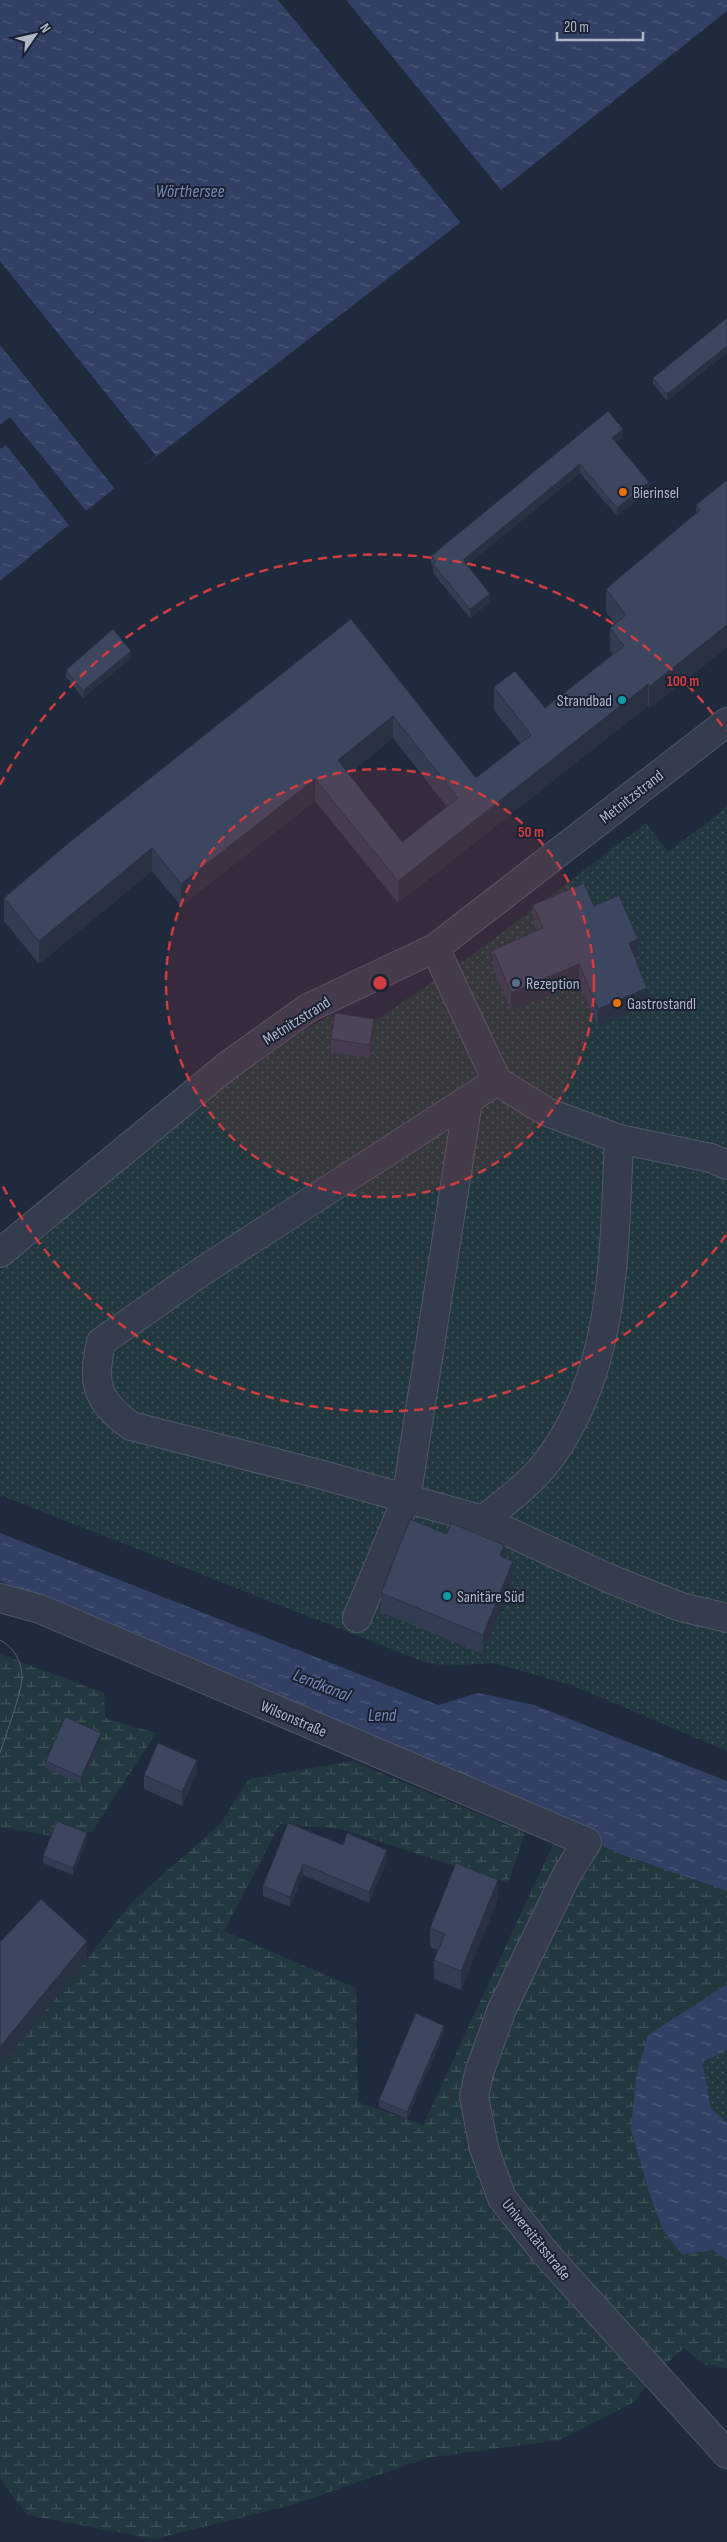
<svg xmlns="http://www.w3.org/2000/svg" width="727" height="2542" font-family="'Sofia Sans Condensed',sans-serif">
<defs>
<pattern id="wetland-marsh" width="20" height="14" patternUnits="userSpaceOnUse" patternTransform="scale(1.25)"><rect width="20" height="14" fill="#22383e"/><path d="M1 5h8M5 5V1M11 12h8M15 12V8" fill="none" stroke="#405359"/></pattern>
<pattern id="park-dots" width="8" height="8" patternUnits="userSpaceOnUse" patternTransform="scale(1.25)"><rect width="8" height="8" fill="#22383e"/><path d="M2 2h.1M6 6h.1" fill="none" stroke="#405359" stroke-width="1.8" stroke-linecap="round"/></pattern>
<pattern id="water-ripples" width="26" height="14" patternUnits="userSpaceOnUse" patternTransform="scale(1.25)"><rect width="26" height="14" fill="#314064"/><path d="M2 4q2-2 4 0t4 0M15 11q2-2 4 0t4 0" fill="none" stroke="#4c5979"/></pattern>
</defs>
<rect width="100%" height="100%" fill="#202a3d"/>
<path fill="url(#wetland-marsh)" d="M0,1654L104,1693L105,1718L156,1733L92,1832L59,1837L0,1827Z
M352,1761L525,1833L508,1883L341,1829L280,1824L224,1931L356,1988L358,2102L423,2125L562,1825L617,1853L727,1891V1984L648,2035L631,2130L650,2196L664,2232L682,2255L714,2250L727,2260V2368L705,2365L684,2348L655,2374L634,2402L560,2440L427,2458L292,2505L154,2539L27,2515L0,2478V2066L133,1901L220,1824L249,1779Z"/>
<path fill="url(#park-dots)" d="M727,807V1751L571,1685L494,1663L445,1666L424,1662L0,1495V1270L234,1079L303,1031L331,1015L376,1020L478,951L646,823L668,852Z
M727,2050V2123L711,2108L701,2062Z"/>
<path fill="url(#water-ripples)" d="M0,0H727V11L447,233L97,502L0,581Z
M0,1533L438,1705L478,1693L534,1705L727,1781V1891L617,1853L562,1825L0,1581Z
M727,1984V2050L702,2062L711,2108L727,2123V2260L713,2250L682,2255L664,2232L650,2196L631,2130L636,2077L648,2035Z"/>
<path fill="#202a3d" d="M278,0H346L501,190L461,223Z
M0,261L156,456L115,489L0,345Z
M10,417L86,511L69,525L6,445L0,449V425Z"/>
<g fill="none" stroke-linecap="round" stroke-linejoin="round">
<defs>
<path id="minor" d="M435,948L497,1081L547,1112L619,1139L711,1158L727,1165
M497,1081L204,1270L101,1342C92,1384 96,1400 131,1426L319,1474L483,1520L608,1578L681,1607L727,1618
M0,1253L227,1066L308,1008L435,948L727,722
M483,1520C506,1501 532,1483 550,1458C617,1368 614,1246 619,1139
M0,1598L40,1609L587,1842L567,1874L502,2009L479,2073L474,2097L484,2148L502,2198L546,2254L727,2454
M357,1618L406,1500L468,1101"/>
</defs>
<use href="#minor" stroke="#505768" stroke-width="30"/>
<use href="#minor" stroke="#343c4d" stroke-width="28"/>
<path stroke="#565f75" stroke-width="1" d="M0,1640C14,1647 22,1662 22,1678C22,1691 5,1737 0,1753"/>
</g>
<path fill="#343c51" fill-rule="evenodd" d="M727,318L667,401L653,384V378Z
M623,438L616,443L649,491L617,516L580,473L467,565L490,602L470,618L433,573V567L431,564V556Z
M727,480L649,709L648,706L398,903L315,801L181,906L152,871L39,964L4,921V898L351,619L476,778L520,743L494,710V687L545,708L613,654L610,651V628L615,624L606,612V589L696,513V505ZM393,738L447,807L402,842L349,774Z
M131,658L83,698L66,677V670Z
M533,905L594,906L638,957L635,958L647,1006L598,1027L579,982L511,1011L493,968V950L537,931L533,923Z
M374,1032L370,1058L331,1052V1039Z
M504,1558L513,1580L483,1654L381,1612V1593Z
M101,1740L81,1784L46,1768V1761Z
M197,1773L182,1806L144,1789V1775Z
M288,1823L343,1845L387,1860L369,1903L303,1875L290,1907L263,1896V1886Z
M87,1840L73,1875L43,1863V1856Z
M498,1899L461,1990L434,1979V1960L438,1950L430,1947V1928Z
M444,2033L407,2119L379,2107V2100Z"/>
<path fill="#2a3142" d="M727,346V353L667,401V394Z
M623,429V438L612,446V438Z
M580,464V473L463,568V560Z
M649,482V491L617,516V508Z
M490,594V602L470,618V609Z
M727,625V648L649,709V687Z
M131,651V658L83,698V691Z
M648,684V706L398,903V881Z
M393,716V738L338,782V760Z
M315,779V801L181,906V884Z
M152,848V871L39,964V941Z
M638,939V957L629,961V943Z
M579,964V982L511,1011V993Z
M647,988V1006L598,1027V1009Z
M374,1019V1032L370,1058V1045Z
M504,1545V1564L500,1556Z
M513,1561V1580L483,1654V1635Z
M101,1733V1740L81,1784V1777Z
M197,1760V1773L182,1806V1792Z
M87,1833V1840L73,1875V1868Z
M387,1850V1860L369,1903V1892Z
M303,1864V1875L290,1907V1897Z
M498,1880V1899L461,1990V1971Z
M87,1941V1960L0,2066V2047Z
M444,2026V2033L407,2119V2112Z"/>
<path fill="#3c465e" stroke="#2a3142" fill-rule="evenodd" d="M727,318V346L667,394L653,378Z
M608,411L623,429L612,438L649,482L617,508L580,464L463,560L490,594L470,609L433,564L436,562L431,556Z
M727,480V625L649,687L648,684L398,881L315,779L181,884L152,848L39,941L4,898L71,841L351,619L476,778L531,735L494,687L515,671L545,708L624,646L610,628L626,615L606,589L700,510L696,505ZM393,716L458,798L402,842L338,760Z
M113,629L131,651L83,691L66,670Z
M584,883L594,906L619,895L638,939L629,943L647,988L598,1009L579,964L511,993L493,950L543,928L533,905Z
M335,1013L374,1019L370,1045L331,1039Z
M410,1519L447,1534L451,1523L504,1545L500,1556L513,1561L483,1635L381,1593Z
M65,1717L101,1733L81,1777L46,1761Z
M158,1743L197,1760L182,1792L144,1775Z
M57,1821L87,1833L73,1868L43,1856Z
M288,1823L343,1845L347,1833L387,1850L369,1892L303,1864L290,1897L263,1886Z
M456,1863L498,1880L461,1971L434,1960L445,1934L430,1928Z
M41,1899L87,1941L0,2047V1942Z
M416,2013L444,2026L407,2112L379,2100Z"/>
<circle cx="380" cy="983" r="214" fill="#d03d40" fill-opacity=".12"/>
<g fill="none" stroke="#d03d40" stroke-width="2.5" stroke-dasharray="9 6">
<circle cx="380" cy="983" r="214"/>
<path d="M726 1235A428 428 0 0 1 0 1181M0 785A428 428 0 0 1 726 731"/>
</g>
<g fill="#e8710a" stroke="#1a2132" stroke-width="2">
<circle cx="623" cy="492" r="5"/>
<circle cx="617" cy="1003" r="5"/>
</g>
<g fill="#0f9aa8" stroke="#1a2132" stroke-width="2">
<circle cx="622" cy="700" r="5"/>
<circle cx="447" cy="1596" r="5"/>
</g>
<circle fill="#5c6f8a" stroke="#1a2132" stroke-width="2" cx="516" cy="983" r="5"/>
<g text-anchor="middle" stroke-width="4" stroke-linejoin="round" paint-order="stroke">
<g font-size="16" fill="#b0b7c9" stroke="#1a2132" text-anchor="start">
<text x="633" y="498">Bierinsel</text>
<text x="612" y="706" text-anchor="end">Strandbad</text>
<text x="526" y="989">Rezeption</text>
<text x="627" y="1009">Gastrostandl</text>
<text x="457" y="1602">Sanitäre Süd</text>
</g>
<g font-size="16" fill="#b0b7c9" stroke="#1a2132">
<text transform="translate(631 796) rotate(-38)" y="6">Metnitzstrand</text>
<text transform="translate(296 1020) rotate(-32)" y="6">Metnitzstrand</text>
<text transform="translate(294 1718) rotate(23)" y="6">Wilsonstraße</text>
<text transform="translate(537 2239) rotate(51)" y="6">Universitätsstraße</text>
</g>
<g font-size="18" font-style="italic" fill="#7489b4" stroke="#1a2132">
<text x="190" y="197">Wörthersee</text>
<text transform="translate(322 1685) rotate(22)" y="6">Lendkanal</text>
<text x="382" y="1721">Lend</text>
</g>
</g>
<circle cx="380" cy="983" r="8" fill="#d03d40" stroke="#1a2132" stroke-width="2.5"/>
<g font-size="15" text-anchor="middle" font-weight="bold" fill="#d03d40" stroke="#1a2132" stroke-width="4" stroke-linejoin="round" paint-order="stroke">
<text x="683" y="686">100 m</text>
<text x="531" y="837">50 m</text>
</g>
<g transform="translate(35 35) rotate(56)" stroke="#1a2132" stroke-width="4" paint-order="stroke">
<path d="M0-4L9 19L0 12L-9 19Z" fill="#b0b7c9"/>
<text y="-8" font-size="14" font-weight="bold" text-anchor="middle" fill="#b0b7c9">N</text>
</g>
<path d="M557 32v8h86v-8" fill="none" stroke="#b0b7c9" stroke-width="2.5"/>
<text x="564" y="32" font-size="15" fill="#b0b7c9" stroke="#1a2132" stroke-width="4" paint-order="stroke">20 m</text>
</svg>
